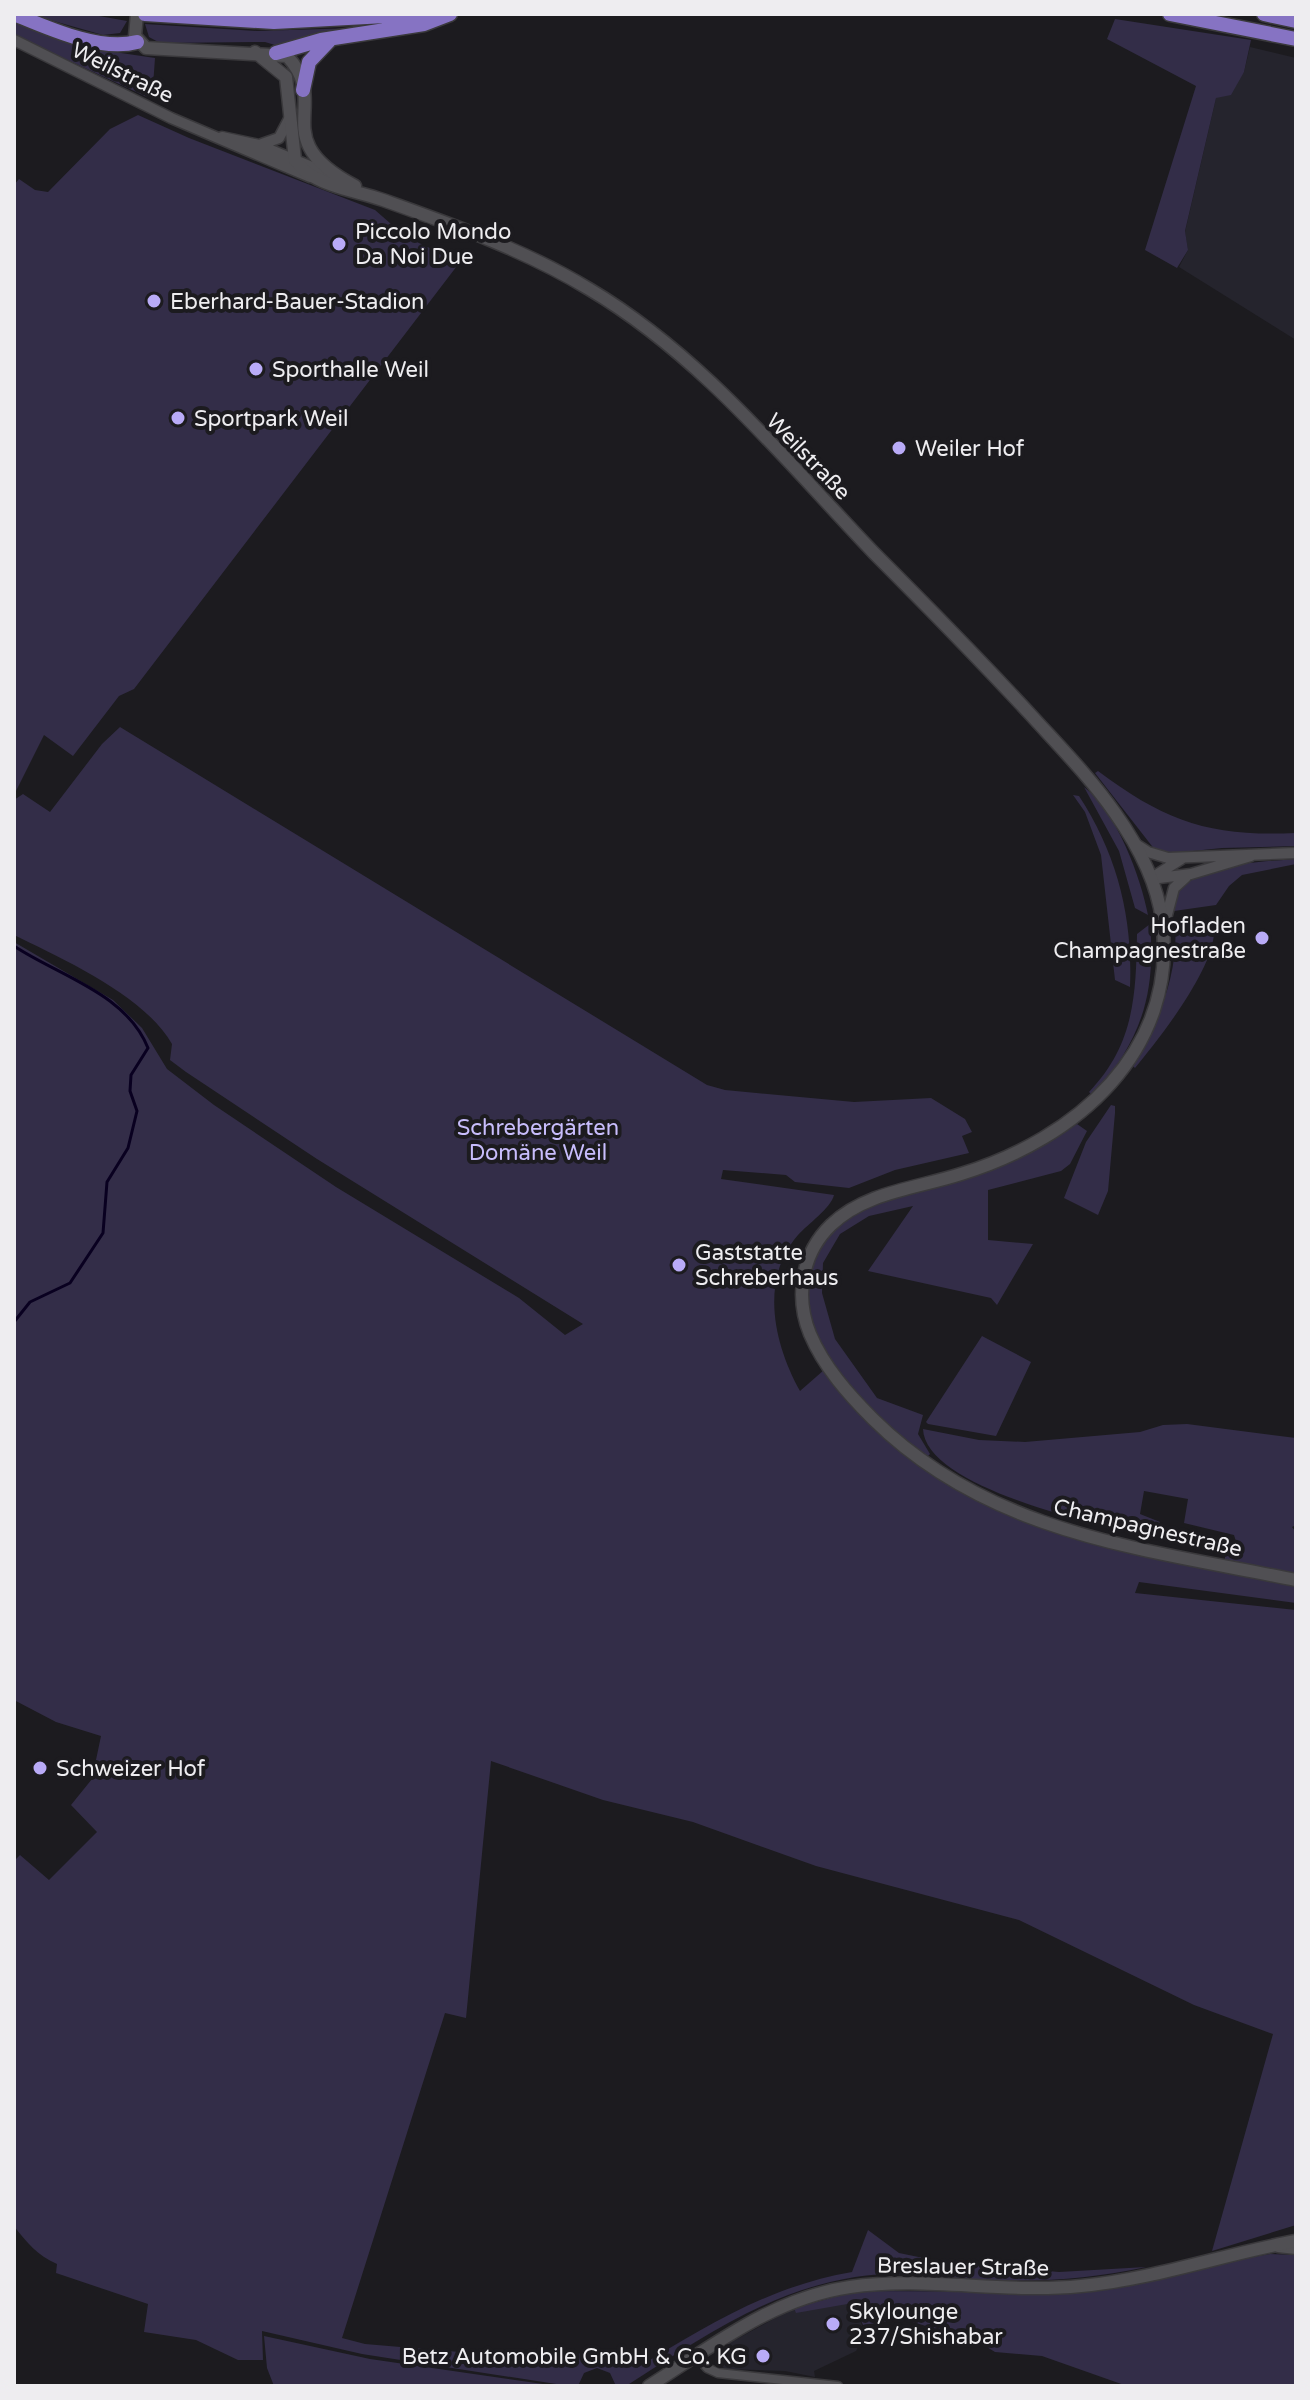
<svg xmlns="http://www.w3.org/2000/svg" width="1310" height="2400" font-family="'Varela Round',sans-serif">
<rect width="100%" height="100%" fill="#1c1b1f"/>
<path fill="#25242d" d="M1250,47L1296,58V340L1179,267L1188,250L1185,232L1216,98L1244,72Z
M853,2303L865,2333L856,2351L814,2371L815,2377L785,2371L725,2369L717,2362L718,2352L722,2347L794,2308Z"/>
<path fill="#332d48" d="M29,14H88L127,21L120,33L103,35Z
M1115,19L1251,40L1244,72L1231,95L1216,98L1185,231L1188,250L1177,268L1145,250L1196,86L1107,39Z
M14,23L94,49L155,58L153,86L147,97L14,35Z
M145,24L257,31L358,28L285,48L265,42L160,43L149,37Z
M138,115L189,138L375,210L406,237L460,262L134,689L119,696L73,756L44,735L14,795V185L19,179L35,190L48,192L110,129Z
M120,727L707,1085L725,1090L854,1102L931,1098L965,1119L972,1132L962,1136L969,1153L895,1170L849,1188L795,1182L786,1175L723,1170L721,1179L834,1195C831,1208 808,1224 798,1235C759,1280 774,1344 800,1391L824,1370C852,1403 879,1434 913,1461C1022,1545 1165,1558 1296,1585V1603L1139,1582L1135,1593L1296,1610V2225L1212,2251L1273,2034L1194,2005L1019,1920L816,1866L693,1822L603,1800L491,1761L466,2018L445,2013L342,2338L365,2344L553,2360L598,2349L637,2368C706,2326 770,2286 852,2272L868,2230L899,2253L943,2262L1059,2272L1146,2267C1096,2278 1045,2282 995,2280C949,2279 900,2270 855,2277C767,2291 699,2340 626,2386H616L610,2373L597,2368L584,2373L578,2386H569L362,2354L262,2331L263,2360H238L196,2340L144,2332L148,2304L56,2273L57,2264C37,2255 27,2243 14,2226V1861L20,1855L49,1880L97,1832L71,1805L92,1779L101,1736L56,1722L14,1700V942L113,1000L142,1028L167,1069L214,1105L336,1187L519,1298L565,1335L583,1324L317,1159L186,1072L170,1060L172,1044C145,996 63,959 14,935V800L23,794L50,812L102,744Z
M1098,771C1166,822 1211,837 1296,833V846L1222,848L1173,853L1155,850L1095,773Z
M1084,787C1117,812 1141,878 1148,915L1135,908L1119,851Z
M1073,795L1079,796C1117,854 1133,917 1130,987L1115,980L1101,855L1085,812Z
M1296,859V864L1242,875L1229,886L1216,905L1174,911L1176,893C1201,863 1259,862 1296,859Z
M1201,919L1213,923C1223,959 1158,1040 1135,1068L1132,1065C1159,1022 1179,973 1175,923Z
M1150,924C1156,995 1141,1040 1093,1096L1089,1092C1134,1045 1136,996 1137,934Z
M1111,1105L1115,1106V1113L1108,1191L1098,1215L1064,1198L1086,1142Z
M1077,1124L1087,1131L1070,1164L1061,1171L988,1190V1240L1033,1244L997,1305L991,1298L868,1271L913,1206L869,1216L840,1234L823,1263L822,1293L835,1339L877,1398L923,1415L918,1434L930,1454L927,1457C875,1415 782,1337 814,1260C825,1236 845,1217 870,1206C899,1194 932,1188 963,1179C1005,1167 1042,1149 1077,1124Z
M982,1336L1031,1362L996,1436L928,1424L926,1422Z
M1187,1424L1296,1438V1525L1292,1527L1296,1532V1574L1225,1560V1553L1238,1548L1234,1535L1184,1523L1188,1499L1144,1491L1140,1514L1160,1522L1159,1538C1111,1529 925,1489 923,1429L979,1440L1025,1442L1140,1432L1163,1425Z
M1270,2254L1296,2255V2386H1127L1042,2356L995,2352L977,2341L902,2319L863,2325L853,2303L796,2313L794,2308L857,2291L1058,2292Z
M264,2336L370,2359L557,2386H274L267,2368Z"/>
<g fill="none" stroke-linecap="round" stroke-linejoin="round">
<path stroke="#090020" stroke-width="3" d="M14,946C59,976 126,993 148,1048L131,1075L130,1091L137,1111L128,1148L107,1182L103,1233L70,1283L30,1302L14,1322"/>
<defs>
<path id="minor" d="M1278,2248L1296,2250
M696,2355L707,2368L718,2373L838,2386"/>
<path id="tertiary" d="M14,40L171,118L310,177
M222,137L259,145L334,176
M262,144L279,138L289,119
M1134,843L1148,852L1168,858L1296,853
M1153,877L1183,858
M1151,879L1191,874L1251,856
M1164,926L1174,888L1186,877"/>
<path id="secondary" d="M137,14L135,36L146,48L287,56C333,105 264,138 355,186
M255,52L286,77L295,160L306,172C329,188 357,191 383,200C453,225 525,250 589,289C701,355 785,460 874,553C927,606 979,659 1030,714C1059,746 1090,777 1115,813C1137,844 1157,881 1162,920C1179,1051 1076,1139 961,1174C918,1188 865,1192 831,1225C801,1254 795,1297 810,1334C824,1367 848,1394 873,1419C989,1534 1143,1549 1296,1580
M649,2386C713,2346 773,2298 850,2287C926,2276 1004,2294 1081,2286C1155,2279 1224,2254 1296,2241"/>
<path id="trunk" d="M14,14C48,28 100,52 137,42
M145,14L274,22L422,14
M1170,14L1296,39
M1264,14L1296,21
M276,53L321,40L424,24L450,14
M303,90L309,62L330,40"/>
</defs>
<use href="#minor" stroke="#3a393c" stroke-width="11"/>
<use href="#tertiary" stroke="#3a393c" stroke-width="13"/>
<use href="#secondary" stroke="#3a393c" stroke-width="15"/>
<use href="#trunk" stroke="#3a393c" stroke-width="17"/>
<use href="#minor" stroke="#504f53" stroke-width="8"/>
<use href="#tertiary" stroke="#504f53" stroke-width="10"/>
<use href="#secondary" stroke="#504f53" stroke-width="12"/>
<use href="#trunk" stroke="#8673c3" stroke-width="14"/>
</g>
<g fill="#b9abf7" stroke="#1c1b1f" stroke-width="3">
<circle cx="339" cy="244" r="8"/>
<circle cx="154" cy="301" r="8"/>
<circle cx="256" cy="369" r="8"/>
<circle cx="178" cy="418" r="8"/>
<circle cx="899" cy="448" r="8"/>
<circle cx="1262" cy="938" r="8"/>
<circle cx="679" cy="1265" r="8"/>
<circle cx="40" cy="1768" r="8"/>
<circle cx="833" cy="2324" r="8"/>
<circle cx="763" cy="2356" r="8"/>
</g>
<g text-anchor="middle" stroke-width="8" stroke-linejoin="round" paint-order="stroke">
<g font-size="22" fill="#eeedf0" stroke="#1c1b1f">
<text transform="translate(123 72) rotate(26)" y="8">Weilstraße</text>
<text transform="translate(809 456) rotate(46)" y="8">Weilstraße</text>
<text transform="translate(1148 1527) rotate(13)" y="8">Champagnestraße</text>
<text transform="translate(963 2266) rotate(1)" y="8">Breslauer Straße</text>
</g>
<g font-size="22" fill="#eeedf0" stroke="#1c1b1f" text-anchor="start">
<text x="355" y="239">Piccolo Mondo<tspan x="355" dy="25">Da Noi Due</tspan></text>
<text x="170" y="309">Eberhard-Bauer-Stadion</text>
<text x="272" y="377">Sporthalle Weil</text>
<text x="194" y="426">Sportpark Weil</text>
<text x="915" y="456">Weiler Hof</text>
<text x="1246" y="933" text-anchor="end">Hofladen<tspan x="1246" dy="25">Champagnestraße</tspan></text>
<text x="695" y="1260">Gaststatte<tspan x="695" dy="25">Schreberhaus</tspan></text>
<text x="56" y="1776">Schweizer Hof</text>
<text x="849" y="2319">Skylounge<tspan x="849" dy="25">237/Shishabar</tspan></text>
<text x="747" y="2364" text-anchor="end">Betz Automobile GmbH &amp; Co. KG</text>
</g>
<g font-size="22" fill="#c8bdfc" stroke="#1c1b1f">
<text x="538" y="1135">Schrebergärten<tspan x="538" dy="25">Domäne Weil</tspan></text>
</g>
</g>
<rect width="1310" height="2400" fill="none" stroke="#eeedf0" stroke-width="32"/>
</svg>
